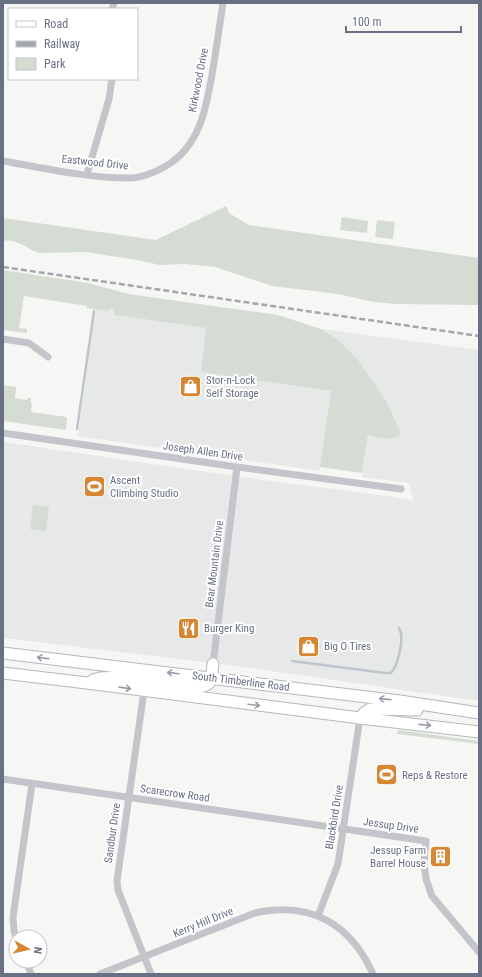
<svg xmlns="http://www.w3.org/2000/svg" width="482" height="977" font-family="'Roboto Condensed',sans-serif">
<rect width="100%" height="100%" fill="#f6f7f4"/>
<path fill="#e7e8e8" d="M112,308L115,312L114,315L206,328L201,372L331,391L320,471L78,436L95,309L108,311Z
M321,329L479,350V701L229,665L3,638V442L248,478L388,496L413,501L409,483L362,477L368,435L382,439L337,339Z"/>
<path fill="#d5dcd4" d="M226,206L229,213L249,225L479,258V305L395,304L374,302L338,294L272,286L215,267L185,264L160,265L137,260L85,252L40,253C27,250 18,238 3,241V218L156,240Z
M342,217L368,221L367,233L340,230Z
M377,220L395,222L393,239L375,237Z
M3,270L88,283L129,294L278,315L321,329L337,339L358,360L386,401L400,431V435C389,441 379,438 368,435L362,473L320,467L331,391L201,372L206,328L114,315L115,312L112,308L108,311L87,308V306L24,296L19,328L27,329V333L3,330Z
M3,385L16,387L15,398L27,400L28,398H31V403H32L31,412L67,417L66,430L3,421Z
M33,505L49,507L46,531L30,529Z
M398,730L479,741V744L397,734Z"/>
<g fill="none" stroke-linecap="round" stroke-linejoin="round">
<path stroke="#c0c5cd" stroke-width="2.5" d="M77,429L94,311
M292,661L385,673H391C398,665 405,638 399,628"/>
<defs>
<path id="primary" d="M3,653L400,701L479,713
M3,673L87,683L360,718L479,732
M93,680L100,678L119,677L198,687C214,686 211,677 213,664
M360,718L364,713L370,709L417,710"/>
</defs>
<use href="#primary" stroke="#b4b7bc" stroke-width="13"/>
<path stroke="#c3c5ca" stroke-width="7" d="M112,9L114,3
M3,161C44,168 87,178 129,178C143,178 154,173 166,166C203,144 207,102 214,63C217,43 220,23 223,3
M87,174L109,99L112,79
M3,339L29,343L48,357
M3,433L237,467L401,489
M213,664L237,467
M144,691L117,881L118,890L151,974
M3,779L426,841L424,864L426,879L432,896L479,952
M318,916L338,864L360,718
M16,938L14,931L13,917L32,784
M26,961L31,974
M100,974L255,913C310,901 350,923 373,974"/>
<use href="#primary" stroke="#fff" stroke-width="11"/>
<path stroke="#a4a7ae" stroke-width="2.5" stroke-dasharray="6 3" stroke-linecap="butt" d="M3,267L479,336"/>
</g>
<defs><path id="oneway-shaft" d="M-6 0H5M1.5-3L5.5 0L1.5 3" fill="none" stroke-width="1.6" stroke-linecap="round" stroke-linejoin="round"/></defs>
<g stroke="#959ba8">
<use href="#oneway-shaft" transform="translate(43 658) rotate(-173)"/>
<use href="#oneway-shaft" transform="translate(173 673) rotate(-173)"/>
<use href="#oneway-shaft" transform="translate(125 688) rotate(8)"/>
<use href="#oneway-shaft" transform="translate(385 699) rotate(-173)"/>
<use href="#oneway-shaft" transform="translate(254 705) rotate(7)"/>
<use href="#oneway-shaft" transform="translate(425 725) rotate(6)"/>
</g>
<defs>
<symbol id="shop-square" viewBox="-11 -11 22 22"><rect x="-9" y="-9" width="18" height="18" rx="4" fill="#d78734" stroke="#fff"/><path d="M-5-2.5h2.3a2.7 3.5 0 0 1 5.4 0H5L5.5 6h-11ZM-1.5-2.5h3a1.5 2.3 0 0 0-3 0Z" fill="#fff"/></symbol>
<symbol id="stadium-square" viewBox="-11 -11 22 22"><rect x="-9" y="-9" width="18" height="18" rx="4" fill="#d78734" stroke="#fff"/><path d="M0-5a6.5 5 0 1 0 0 10a6.5 5 0 1 0 0-10ZM-3.5-1.8h7v3.6h-7Z" fill="#fff"/></symbol>
<symbol id="restaurant-square" viewBox="-11 -11 22 22"><rect x="-9" y="-9" width="18" height="18" rx="4" fill="#d78734" stroke="#fff"/><path d="M-5-6h1v4h1v-4h1v4h1v-4h1v5L-1.5 .5V6h-2V.5L-5-1ZM5-6V6H3V1.5H1.5Q1.5-4 5-6Z" fill="#fff"/></symbol>
<symbol id="building-square" viewBox="-11 -11 22 22"><rect x="-9" y="-9" width="18" height="18" rx="4" fill="#d78734" stroke="#fff"/><path d="M-4-6H4V6H1V3H-1V6H-4ZM-2.5-4.3h1.7v1.8h-1.7ZM.8-4.3h1.7v1.8H.8ZM-2.5-1h1.7V.8h-1.7ZM.8-1h1.7V.8H.8Z" fill="#fff"/></symbol>
</defs>
<g fill-rule="evenodd">
<use href="#shop-square" x="178" y="374" width="25" height="25"/>
<use href="#stadium-square" x="82" y="474" width="25" height="25"/>
<use href="#restaurant-square" x="176" y="616" width="25" height="25"/>
<use href="#shop-square" x="296" y="634" width="25" height="25"/>
<use href="#stadium-square" x="374" y="762" width="25" height="25"/>
<use href="#building-square" x="428" y="844" width="25" height="25"/>
</g>
<g text-anchor="middle" stroke-width="4" stroke-linejoin="round" paint-order="stroke">
<g font-size="11" fill="#687083" stroke="#fff">
<text transform="translate(198 80) rotate(-79)" y="4">Kirkwood Drive</text>
<text transform="translate(95 162) rotate(6)" y="4">Eastwood Drive</text>
<text transform="translate(203 451) rotate(8)" y="4">Joseph Allen Drive</text>
<text transform="translate(214 564) rotate(-83)" y="4">Bear Mountain Drive</text>
<text transform="translate(241 681) rotate(7)" y="4">South Timberline Road</text>
<text transform="translate(175 793) rotate(8)" y="4">Scarecrow Road</text>
<text transform="translate(334 817) rotate(-81)" y="4">Blackbird Drive</text>
<text transform="translate(391 825) rotate(8)" y="4">Jessup Drive</text>
<text transform="translate(112 833) rotate(-82)" y="4">Sandbur Drive</text>
<text transform="translate(203 922) rotate(-22)" y="4">Kerry Hill Drive</text>
</g>
<g font-size="11" fill="#687083" stroke="#fff" text-anchor="start">
<text x="206" y="384">Stor-n-Lock<tspan x="206" dy="13">Self Storage</tspan></text>
<text x="110" y="484">Ascent<tspan x="110" dy="13">Climbing Studio</tspan></text>
<text x="204" y="632">Burger King</text>
<text x="324" y="650">Big O Tires</text>
<text x="402" y="779">Reps &amp; Restore</text>
<text x="426" y="854" text-anchor="end">Jessup Farm<tspan x="426" dy="13">Barrel House</tspan></text>
</g>
</g>
<rect width="482" height="977" fill="none" stroke="#687083" stroke-width="8"/>
<rect x="8" y="8" width="130" height="72" fill="#ffffff" stroke="#c3c6cd"/>
<rect x="16" y="21" width="20" height="6" fill="#ffffff" stroke="#c3c6cd"/>
<text x="44" y="28" font-size="12" fill="#687083">Road</text>
<rect x="16" y="41" width="20" height="6" fill="#a4a7ae" stroke="#c3c6cd"/>
<text x="44" y="48" font-size="12" fill="#687083">Railway</text>
<rect x="16" y="58" width="20" height="12" fill="#d5dcd4" stroke="#c3c6cd"/>
<text x="44" y="68" font-size="12" fill="#687083">Park</text>
<g transform="translate(28 949) rotate(98)"><circle r="19" fill="#ffffff" stroke="#c3c6cd"/>
<path d="M0-3L7 15L0 10L-7 15Z" fill="#d78734"/>
<text y="-6" font-size="11" font-weight="bold" text-anchor="middle" fill="#687083">N</text>
</g>
<path d="M346 26v6h115v-6" fill="none" stroke="#687083" stroke-width="2"/>
<text x="352" y="26" font-size="12" fill="#687083" stroke="#ffffff" stroke-width="3" paint-order="stroke">100 m</text>
</svg>
